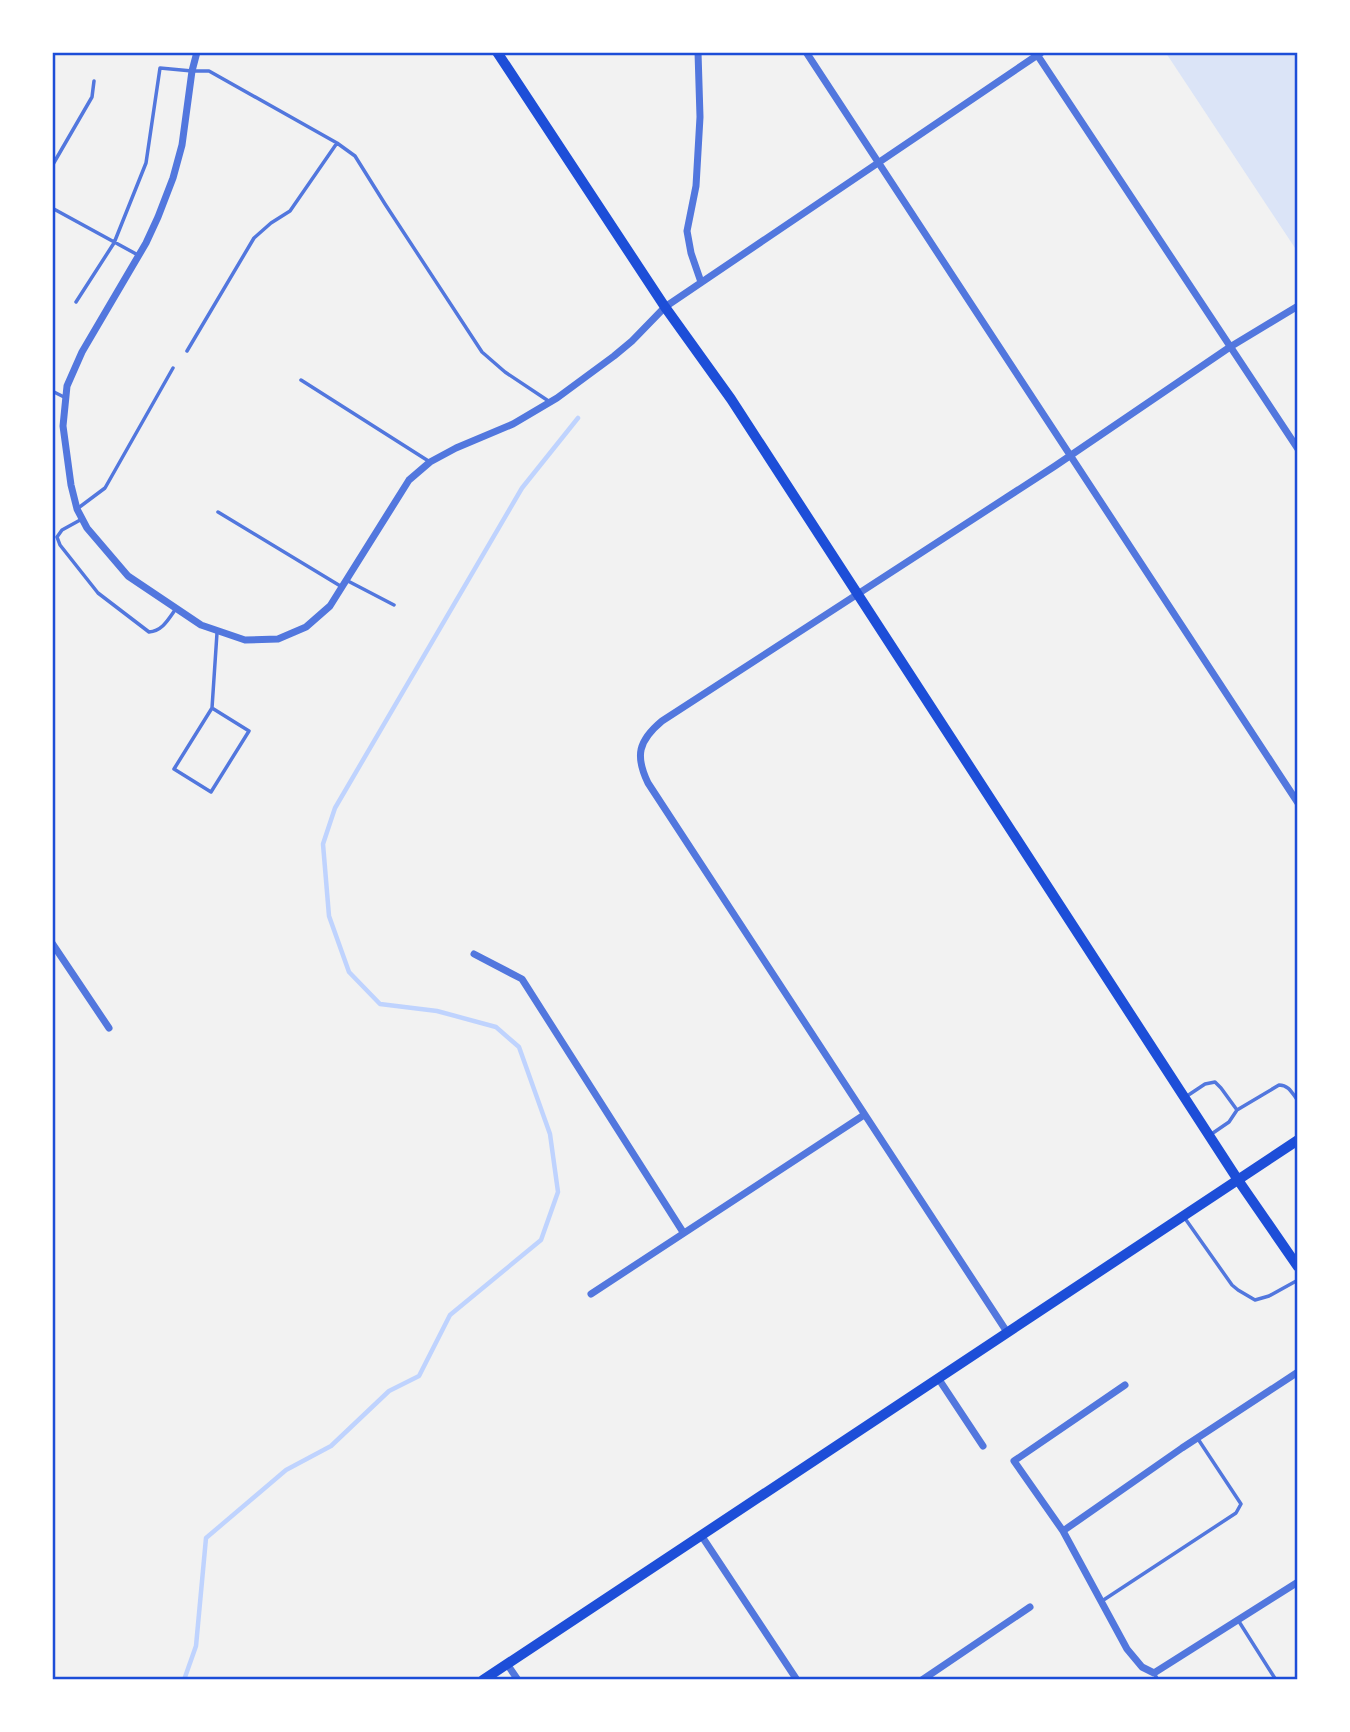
<svg xmlns="http://www.w3.org/2000/svg" width="1350" height="1732" font-family="Raleway,sans-serif">
<rect width="100%" height="100%" fill="#f2f2f2"/>
<path fill="#dbe4f7" d="M1166,53H1297V251Z"/>
<g fill="none" stroke-linecap="round" stroke-linejoin="round">
<path stroke="#bfd3fe" stroke-width="4.5" d="M184,1680L196,1646L206,1538L286,1470L331,1446L389,1391L419,1376L450,1315L541,1240L558,1192L550,1134L519,1047L496,1027L437,1011L380,1004L349,972L329,916L323,844L335,808L522,488L578,418"/>
<path stroke="#5277de" stroke-width="3.5" d="M52,166L92,97L94,81
M52,208L138,255
M76,302L114,243L146,163L160,68L192,71H209L337,143L355,156L385,204L482,352L505,372L550,402
M187,351L254,238L271,223L290,211L337,143
M301,380L430,462
M52,391L66,398
M77,509L105,488L173,368
M218,512L342,587
M82,519L62,530L57,537L60,545L98,593L149,632C162,631 168,620 175,610
M346,580L394,605
M212,708L249,731L211,792L174,769L212,708L217,633
M1187,1096L1205,1084L1215,1082L1221,1088L1237,1110
M1210,1135L1229,1122L1237,1110L1279,1085C1289,1085 1292,1093 1298,1101
M1184,1217L1232,1285L1238,1290L1255,1300L1269,1296L1298,1280
M1102,1601L1236,1513L1241,1504L1198,1439
M1238,1620L1276,1680
M1154,1673L1158,1680"/>
<path stroke="#5277de" stroke-width="7" d="M197,52L192,71L182,145L173,178L158,217L146,243L82,352L67,386L63,426L71,485L77,509L87,528L128,576L201,625L245,640L278,639L306,627L330,606L409,480L430,462L456,448L513,424L557,398L614,356L632,341L665,307L1042,52
M698,52L700,117L696,186L687,231L691,253L701,282
M806,52L1298,803
M1036,53L1298,449
M52,943L109,1028
M474,954L522,979L683,1232
M591,1294L864,1115
M1007,1332L648,783C635,756 638,741 662,721L1055,466L1230,347L1298,306
M938,1378L983,1446
M1125,1385L1014,1461L1063,1531L1182,1448L1298,1372
M1063,1531L1127,1649L1142,1667L1154,1673L1298,1582
M701,1535L797,1680
M507,1664L518,1680
M922,1680L1030,1607"/>
<path stroke="#1d4ed8" stroke-width="10" d="M497,52L665,307L731,399L1238,1180L1298,1267
M483,1680L1298,1140"/>
</g>
<rect width="1350" height="1732" fill="none" stroke="#ffffff" stroke-width="108"/>
<rect x="54" y="54" width="1242" height="1624" fill="none" stroke="#1d4ed8" stroke-width="2.5"/>
</svg>
